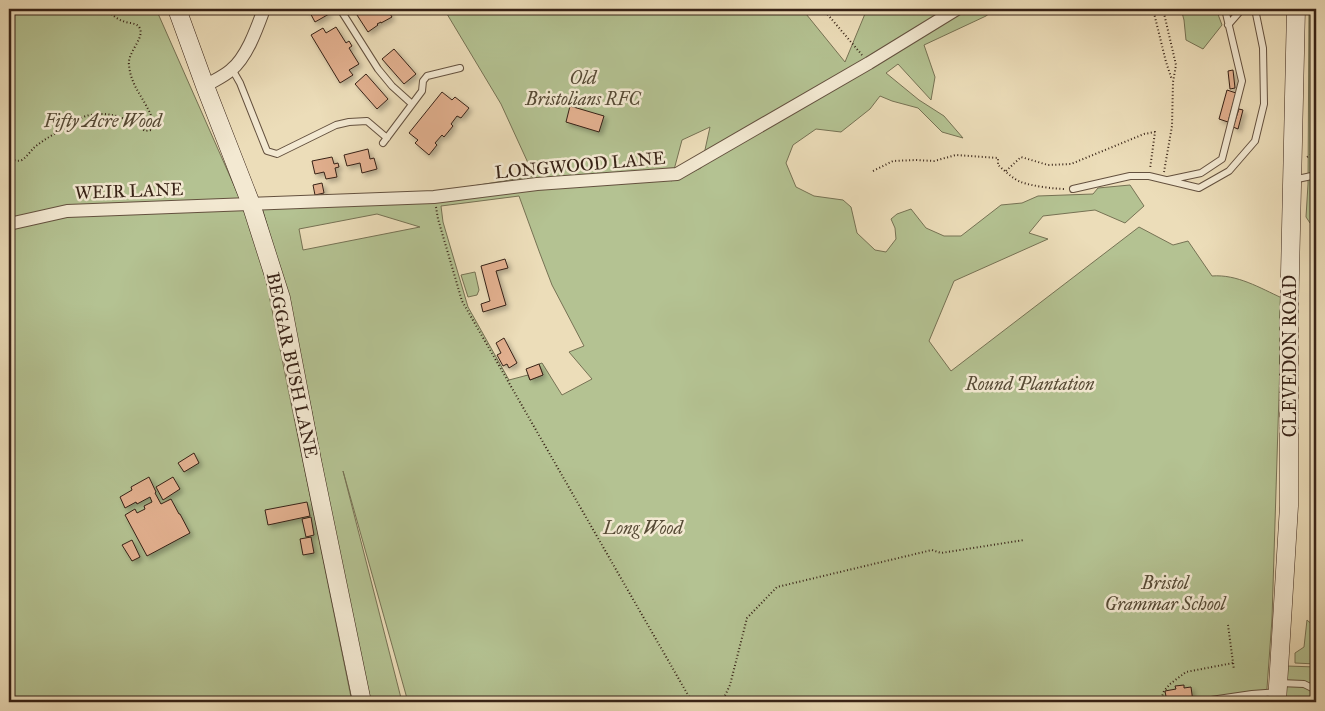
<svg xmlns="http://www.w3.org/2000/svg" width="1325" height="711" font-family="'IM FELL Great Primer',serif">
<defs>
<filter id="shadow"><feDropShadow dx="3" dy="3" stdDeviation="2.5" flood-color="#0004"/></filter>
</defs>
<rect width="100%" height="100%" fill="#ecddb9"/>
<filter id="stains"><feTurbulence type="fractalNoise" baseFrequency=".004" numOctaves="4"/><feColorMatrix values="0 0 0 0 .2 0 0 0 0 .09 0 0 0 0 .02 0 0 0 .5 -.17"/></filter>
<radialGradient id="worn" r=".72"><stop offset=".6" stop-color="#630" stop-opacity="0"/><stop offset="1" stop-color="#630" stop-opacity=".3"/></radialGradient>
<path fill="#b4c292" stroke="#767254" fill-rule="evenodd" d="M9,9H156L244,208L259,246L352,702H9Z
M444,9H802L845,62L867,9H995L986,16L924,45L935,77L931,100L898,64L886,73L919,100L944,116L963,138L942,132L918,108L892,101L880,96L870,109L841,132L816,129L793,145L786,163L796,187L814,196L843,200L851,207L857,233L875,250L886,252L896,239L895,228L891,219L897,214L911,209L926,228L944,236H961L1001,205L1022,203L1038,196L1093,194L1098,188L1130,185L1144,206L1125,223L1095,210L1043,216L1029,233L1048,239L954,281L929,341L951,371L1139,227L1173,245L1188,241L1212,276C1237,274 1260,288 1282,298L1272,619L1266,702H408L343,471L402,702H367L311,408L285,290L260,200L418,195L534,176L501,104ZM710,127L701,168L671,181L682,140ZM519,196L539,251L552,285L584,346L569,352L592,379L562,395L542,363L539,364L543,375L530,380L528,375L509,380L468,307L443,222L441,206ZM377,214L420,227L303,250L299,229Z
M1181,9H1216L1222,25L1203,49L1186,40L1184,20Z
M1309,9H1316V224L1310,223L1306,217L1308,184Z
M475,272L479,290L477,295L468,297L461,275Z
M1307,620L1316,628V664L1295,663V653L1304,647Z
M1287,666L1316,667V702H1284Z"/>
<path fill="#e1af8e" stroke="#372216" filter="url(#shadow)" d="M308,9H326L329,14L315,22Z
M356,9H387L392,17L381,23V22L377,24L378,25L368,32L357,15L359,14Z
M336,27L346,43L349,41L352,46L349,48L359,64L349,70L353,75L340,83L311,35L323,28L326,33Z
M394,49L416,74L404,84L382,59Z
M1233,70L1235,88L1230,89L1228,71Z
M366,74L388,99L377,109L355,84Z
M1227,90L1236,93L1228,122L1219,119Z
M442,92L452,100L455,97L469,108L461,118L457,116L451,124L453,126L444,137L442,135L435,143L437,145L429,155L415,143L418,140L409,133Z
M570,106L604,116L599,132L566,122Z
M1239,109L1243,110L1238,129L1233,127Z
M368,149L370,159L374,158L377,169L362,173L360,163L347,166L344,155Z
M332,157L334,164L338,163L339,167L335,168L337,177L326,179L324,172L315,174L312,161Z
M322,183L324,193L315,195L313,185Z
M505,259L508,268L496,271L506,305L483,312L481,304L490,301L481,266Z
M504,338L517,363L509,368L507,364L503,366L497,355L501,353L496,343Z
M539,364L543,375L530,380L526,369Z
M194,453L199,463L184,472L178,463Z
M149,477L156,492L155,493L161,504L171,499L179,514H180L190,533L147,556L125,515L135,509L137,513L145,509L144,506L152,502L150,497L137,504L136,502L125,508L120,497L132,490L131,487Z
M173,477L180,489L163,500L156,487Z
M307,502L310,516L268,525L265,510Z
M311,517L314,535L306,537L302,519Z
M311,537L314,553L303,555L300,539Z
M132,540L140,557L132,561L122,545Z
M1184,685V688L1191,687L1193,702H1167L1165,691L1176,689L1175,686Z"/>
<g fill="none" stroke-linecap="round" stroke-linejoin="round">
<defs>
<path id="lane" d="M340,9L378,69L392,86L412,104
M1228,25L1242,9
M232,69L240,83L267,151L277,154L336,125L349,122L367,121L387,138
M383,143L422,91L423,81L427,76L460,68
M1168,180L1201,173L1222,159L1242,81L1225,9
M1293,180L1316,175
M1073,189L1130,176H1149L1199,188L1229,171L1255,141L1264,104L1263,48L1255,9
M1280,683L1304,684L1316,690
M1211,700L1252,694L1277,692"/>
<path id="street" d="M205,86C213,81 223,77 231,70C247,57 257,28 264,9
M9,224L67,211L434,197L537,184L677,174L869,63L957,9"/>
<path id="secondary" d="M177,9L205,86L251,204L281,298L312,460L362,702
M1277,702L1289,506V318L1296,9"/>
</defs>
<use href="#lane" stroke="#64513f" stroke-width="8"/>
<use href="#street" stroke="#64513f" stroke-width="14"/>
<use href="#secondary" stroke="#372216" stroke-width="19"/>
<path stroke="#372216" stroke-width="2" stroke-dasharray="1 2.5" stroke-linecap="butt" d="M823,9L862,55
M1153,9L1166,62L1172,80
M1163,9L1176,65L1173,82L1172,126L1164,172
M9,156C12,160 16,162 22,160C27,157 31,150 36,146C46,138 58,132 69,126C75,122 80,118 86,116C108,110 128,118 145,131L151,130L154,126C150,103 131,90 129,65C127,53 144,39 140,29C138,22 129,24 123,21C116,19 111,13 104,9
M1307,157L1316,152
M873,171L893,161L916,160L934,161L956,155L998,158V165C1005,171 1013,179 1021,182C1031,186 1055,189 1066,189
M1006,171L1021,157L1048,165L1071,164L1144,134L1155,132L1150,169
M436,207L438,219L462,301L692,702
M1228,625L1234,670
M722,702L730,685L747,618L777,587L932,550L941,553L1024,540
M1160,702L1164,691L1170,684L1186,672L1233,663"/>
<use href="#lane" stroke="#f3e9d2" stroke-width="6"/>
<use href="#street" stroke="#f3e9d2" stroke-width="12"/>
<use href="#secondary" stroke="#f3e9d2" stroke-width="18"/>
</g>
<g text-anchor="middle" stroke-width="5" stroke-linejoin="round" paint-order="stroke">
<g font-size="18" font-style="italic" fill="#564a35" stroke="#f3e9d2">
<text x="583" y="84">Old<tspan x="583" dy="21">Bristolians RFC</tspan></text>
<text x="103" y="127">Fifty Acre Wood</text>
<text x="1030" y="390">Round Plantation</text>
<text x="643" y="534">Long Wood</text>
<text x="1165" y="589">Bristol<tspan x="1165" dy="21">Grammar School</tspan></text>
</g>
<g font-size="18" fill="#372216" stroke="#f3e9d2">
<text transform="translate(580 165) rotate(-5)" y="6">LONGWOOD LANE</text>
<text transform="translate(129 191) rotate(-2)" y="6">WEIR LANE</text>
<text transform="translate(1290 356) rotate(-90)" y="6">CLEVEDON ROAD</text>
<text transform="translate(292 365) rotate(78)" y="6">BEGGAR BUSH LANE</text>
</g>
</g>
<rect width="1325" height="711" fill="none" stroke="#ecddb9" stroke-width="30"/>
<rect x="10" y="10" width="1305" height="691" fill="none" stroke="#372216" stroke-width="2.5"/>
<rect x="15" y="15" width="1295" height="681" fill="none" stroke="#372216"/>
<rect width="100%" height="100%" filter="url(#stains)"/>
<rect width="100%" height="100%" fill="url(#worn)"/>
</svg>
